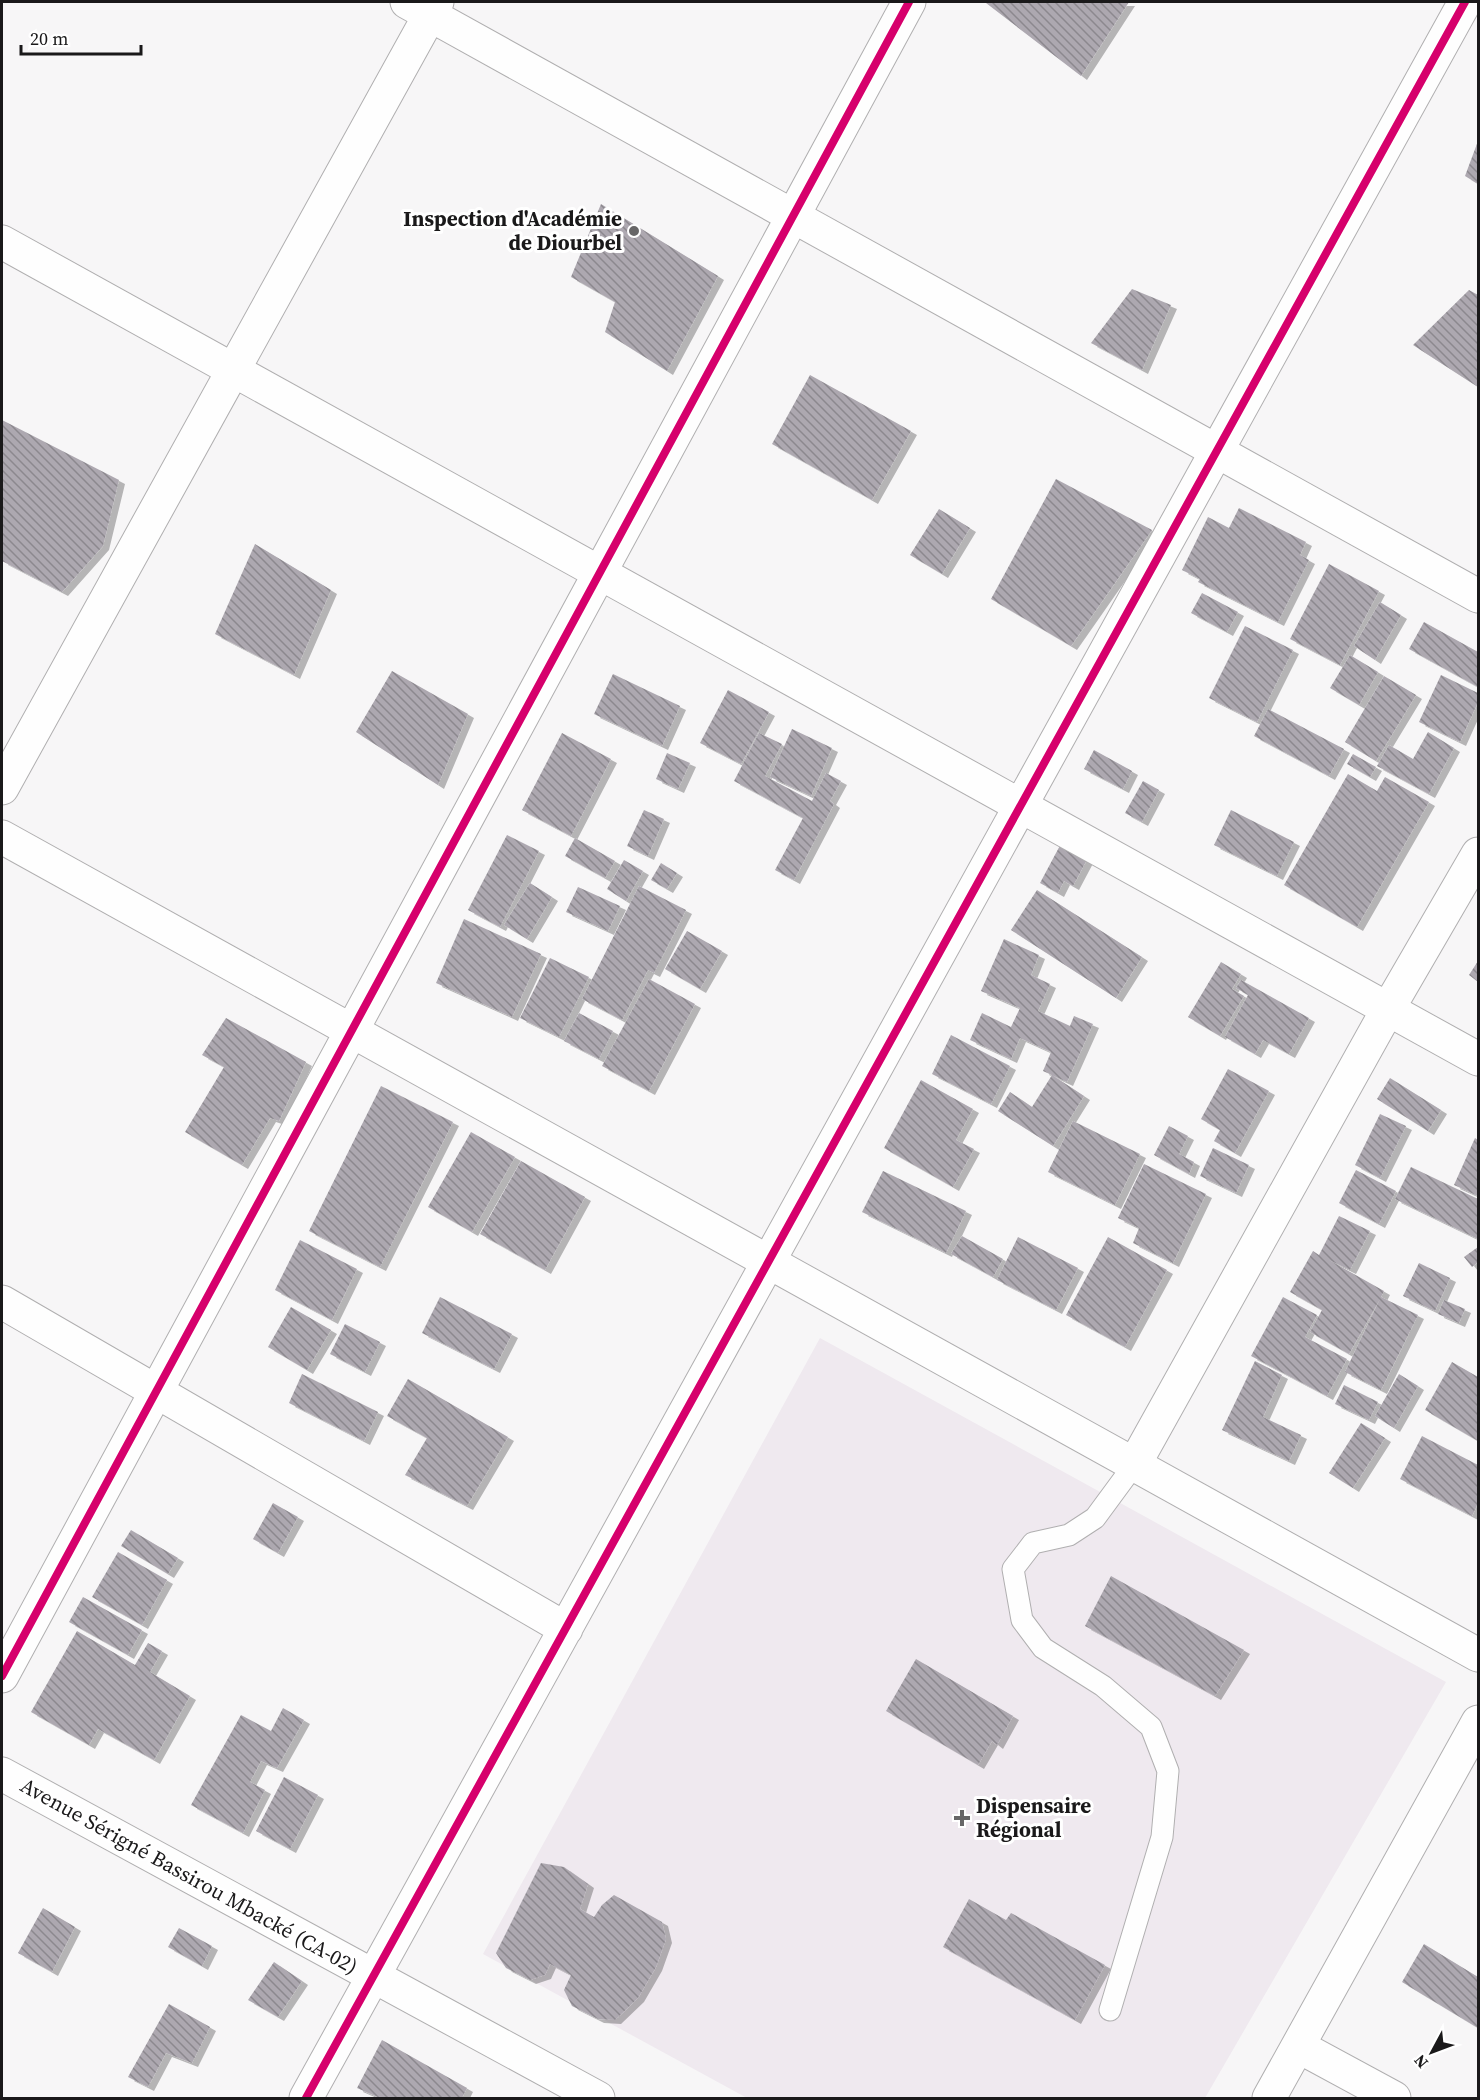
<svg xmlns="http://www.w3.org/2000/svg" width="1480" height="2100" font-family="'Source Serif 4',serif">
<defs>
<pattern id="building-back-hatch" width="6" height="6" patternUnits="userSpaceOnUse" patternTransform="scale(1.5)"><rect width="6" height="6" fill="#ada8b0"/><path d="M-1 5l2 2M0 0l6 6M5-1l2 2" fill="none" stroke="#8c888e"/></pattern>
<filter id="shadow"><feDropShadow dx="6" dy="4" stdDeviation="0" flood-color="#0004"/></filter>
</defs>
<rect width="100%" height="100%" fill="#f7f6f7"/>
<path fill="#efe9ef" d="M820,1338L1446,1682L1205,2098H747L483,1954Z"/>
<path fill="url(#building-back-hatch)" filter="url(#shadow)" d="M987,2H1129L1081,76L986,3Z
M1478,141V184L1465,176Z
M601,204L718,276L667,371L605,332L615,302L571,277Z
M1132,289L1171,305L1142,370L1091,343Z
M1469,290L1478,295V387L1413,345Z
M810,375L911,431L872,500L772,444Z
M2,420L119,480L103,546L62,592L2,561Z
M1056,479L1152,530L1071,646L991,599Z
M1239,508L1306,542L1300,555L1309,560L1278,622L1198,582L1200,579L1182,570L1208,517L1229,528Z
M939,509L970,528L942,574L910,555Z
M255,544L331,590L294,675L215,634Z
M1329,564L1379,591L1340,665L1290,639Z
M1202,593L1238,612L1227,632L1191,613Z
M1380,602L1401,615L1375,660L1354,646Z
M1424,622L1478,652V687L1409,649Z
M1245,626L1293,650L1257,722L1209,698Z
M1350,655L1378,672L1359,705L1330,688Z
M392,671L468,714L438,785L356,732Z
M613,674L680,706L662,746L594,714Z
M1441,675L1478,693V702L1460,742L1419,722Z
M1384,676L1416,695L1376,761L1345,742Z
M728,690L769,712L741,764L700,743Z
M1268,709L1344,749L1329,776L1254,736Z
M792,729L832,748L811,796L770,777Z
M1428,732L1454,748L1429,794L1377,766L1389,745L1413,759Z
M562,733L611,759L571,836L522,810Z
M759,733L782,744L765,776L812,801L826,773L841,781L830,801L834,804L794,880L775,870L803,818L734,781Z
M1094,750L1132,771L1123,789L1084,769Z
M667,753L690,763L678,789L656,779Z
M1353,754L1376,767L1370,777L1347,764Z
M1348,774L1377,791L1385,777L1429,802L1357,927L1284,885Z
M1143,781L1159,790L1142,822L1125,813Z
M644,810L664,819L648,856L627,846Z
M1231,810L1294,842L1277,876L1214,845Z
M507,835L539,851L500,927L468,910Z
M575,838L615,861L605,878L565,856Z
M1064,838L1091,852L1073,886L1064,881L1058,893L1040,883Z
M624,860L643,871L626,901L607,889Z
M661,863L677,873L667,889L651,880Z
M530,883L552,897L527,939L504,925Z
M639,886L686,910L654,973L648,970L622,1020L582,999Z
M578,887L620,906L608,931L566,912Z
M1037,890L1142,957L1116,998L1011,930Z
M464,919L541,954L512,1017L436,983Z
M687,931L722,951L700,989L665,969Z
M1004,939L1039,955L1031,975L1050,984L1038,1011L1070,1026L1074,1016L1093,1024L1067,1082L1043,1071L1051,1052L1020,1038L1011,1059L970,1040L982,1013L1011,1027L1020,1008L981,991Z
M550,958L589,977L559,1037L520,1018Z
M1478,961V982L1469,975Z
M1221,962L1241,974L1232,989L1244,996L1220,1036L1188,1017Z
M649,979L695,1004L649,1091L602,1066Z
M1241,980L1309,1018L1289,1054L1263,1040L1255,1054L1225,1037L1248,995L1236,988Z
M579,1013L613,1031L599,1059L564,1041Z
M226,1018L306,1062L279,1121L270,1118L242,1165L185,1132L224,1067L202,1055Z
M951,1035L1010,1066L991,1104L932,1074Z
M1228,1069L1269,1091L1235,1153L1214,1141L1220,1130L1201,1119Z
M1052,1075L1084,1096L1053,1146L998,1111L1010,1092L1032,1107Z
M1390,1078L1441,1110L1428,1131L1377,1099Z
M921,1080L973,1109L956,1140L974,1149L953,1187L884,1148Z
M381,1086L453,1122L380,1267L309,1231Z
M1380,1114L1406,1126L1380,1178L1355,1165Z
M1073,1121L1140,1154L1115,1205L1048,1172Z
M1169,1126L1188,1136L1179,1154L1194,1162L1189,1174L1154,1155Z
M471,1132L515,1157L472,1232L428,1207Z
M1475,1138L1478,1140V1196L1454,1185Z
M1213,1148L1249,1165L1236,1193L1200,1176Z
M521,1161L585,1197L545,1270L480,1234Z
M1144,1164L1206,1194L1173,1263L1133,1243L1139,1228L1118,1218Z
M1411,1167L1478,1199V1239L1395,1199Z
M1356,1170L1396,1191L1379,1224L1339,1203Z
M883,1171L966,1211L946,1253L862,1212Z
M1339,1216L1370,1231L1350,1270L1329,1260L1384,1291L1381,1297L1418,1315L1381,1390L1345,1372L1380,1299L1349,1354L1310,1332L1322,1310L1290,1292L1313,1251L1319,1255Z
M962,1236L1003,1259L993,1277L951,1254Z
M1018,1237L1078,1268L1056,1310L997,1280Z
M1108,1237L1167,1270L1125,1347L1066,1315Z
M300,1240L357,1269L332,1320L275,1290Z
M1478,1247V1262L1472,1267L1464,1257Z
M1419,1263L1450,1278L1435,1311L1403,1296Z
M440,1297L512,1334L494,1369L422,1333Z
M1283,1297L1317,1315L1305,1337L1347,1359L1327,1396L1251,1356Z
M1444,1300L1465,1309L1459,1323L1438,1314Z
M291,1307L331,1330L307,1370L268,1347Z
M345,1324L380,1342L365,1372L330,1354Z
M1255,1361L1282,1375L1263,1417L1301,1435L1289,1461L1222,1430Z
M1452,1362L1478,1377V1400L1477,1403L1478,1404V1441L1425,1410Z
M302,1374L378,1412L364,1441L289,1403Z
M1399,1374L1418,1386L1394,1428L1375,1416Z
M408,1379L508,1437L467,1506L405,1475L427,1438L387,1416Z
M1344,1385L1378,1402L1369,1420L1335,1404Z
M1361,1423L1385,1438L1353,1488L1329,1473Z
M1422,1436L1478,1465V1503L1472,1516L1400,1479Z
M273,1503L298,1517L278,1553L253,1539Z
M131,1530L178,1558L168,1574L121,1546Z
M118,1552L167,1580L142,1625L92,1597Z
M1111,1576L1244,1650L1215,1696L1085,1626Z
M83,1597L142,1630L128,1655L69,1622Z
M77,1631L135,1665L148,1643L162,1651L150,1672L190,1696L154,1760L98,1729L89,1745L31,1712Z
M916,1659L1013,1716L997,1745L992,1741L978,1765L886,1711Z
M283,1708L304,1720L277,1768L261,1761L250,1782L265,1790L243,1833L191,1805L241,1715L271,1731Z
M284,1777L318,1795L290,1849L256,1831Z
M541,1863L564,1867L588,1884L580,1909L594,1917L602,1905L614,1895L662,1922L666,1939L656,1967L638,1998L615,2020L598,2019L572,2006L564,1990L571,1975L550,1964L545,1975L530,1980L506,1968L496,1953Z
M969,1899L1006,1920L1011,1913L1105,1965L1075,2020L943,1947Z
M43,1908L75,1927L52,1972L18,1953Z
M179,1928L212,1946L202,1966L168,1947Z
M1424,1944L1478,1977V2028L1402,1982Z
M274,1962L302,1981L278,2017L248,2000Z
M169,2004L210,2027L192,2063L166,2053L148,2087L128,2077Z
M382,2040L467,2088L462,2098H380L357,2088Z"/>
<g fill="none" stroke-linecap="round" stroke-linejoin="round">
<defs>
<path id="lane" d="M1110,2010L1162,1837L1168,1771L1151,1727L1103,1686L1043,1648L1022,1620L1013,1569L1033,1543L1069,1535L1095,1518L1134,1465"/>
<path id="street" d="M407,2L1478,596
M2,242L1478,1059
M2,788L437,2
M2,1302L566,1629
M1134,1465L1388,1009L1478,854
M1298,2046L1394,2098
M306,2098L1465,2
M1269,2098L1478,1722"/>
<path id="secondary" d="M2,837L1478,1655
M2,1676L909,2"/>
<path id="primary" d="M2,1774L598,2098"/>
</defs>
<use href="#lane" stroke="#b0afb0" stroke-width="23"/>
<use href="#street" stroke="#b0afb0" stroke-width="35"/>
<use href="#secondary" stroke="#b0afb0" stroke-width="35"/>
<use href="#primary" stroke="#b0afb0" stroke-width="35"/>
<use href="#lane" stroke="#fefefe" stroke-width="21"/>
<use href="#street" stroke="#fefefe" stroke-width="33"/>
<use href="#secondary" stroke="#fefefe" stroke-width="33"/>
<use href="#primary" stroke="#fefefe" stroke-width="33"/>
<defs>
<path id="cycleway" d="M2,1676L909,2
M306,2098L1465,2"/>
</defs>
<use href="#cycleway" stroke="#fff" stroke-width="11"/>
<use href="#cycleway" stroke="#d6006c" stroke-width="8"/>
</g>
<g fill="#676667" stroke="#fff" stroke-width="2">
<circle cx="634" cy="231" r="6"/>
<path d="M959 1809h6v6h6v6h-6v6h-6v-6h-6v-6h6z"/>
</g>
<g text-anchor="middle" stroke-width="6" stroke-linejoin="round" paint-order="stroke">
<g font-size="21" font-weight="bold" fill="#1a191a" stroke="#fff" text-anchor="end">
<text x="622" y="226">Inspection d'Académie<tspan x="622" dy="24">de Diourbel</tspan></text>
<text x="976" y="1813" text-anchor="start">Dispensaire<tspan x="976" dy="24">Régional</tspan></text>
</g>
<g font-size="21" fill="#1a191a" stroke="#fff">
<text transform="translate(189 1876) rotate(29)" y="7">Avenue Sérigné Bassirou Mbacké (CA-02)</text>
</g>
</g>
<rect width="1480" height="2100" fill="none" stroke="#1a191a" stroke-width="6"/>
<g transform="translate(1432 2052) rotate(229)" stroke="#ffffff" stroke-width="4.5" paint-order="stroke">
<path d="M0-4.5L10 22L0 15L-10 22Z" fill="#1a191a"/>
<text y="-9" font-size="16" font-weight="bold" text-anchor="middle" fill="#1a191a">N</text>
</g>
<path d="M21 45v9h120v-9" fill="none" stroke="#1a191a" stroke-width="3"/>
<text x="30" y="45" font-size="18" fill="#1a191a" stroke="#ffffff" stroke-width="4.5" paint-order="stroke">20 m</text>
</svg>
